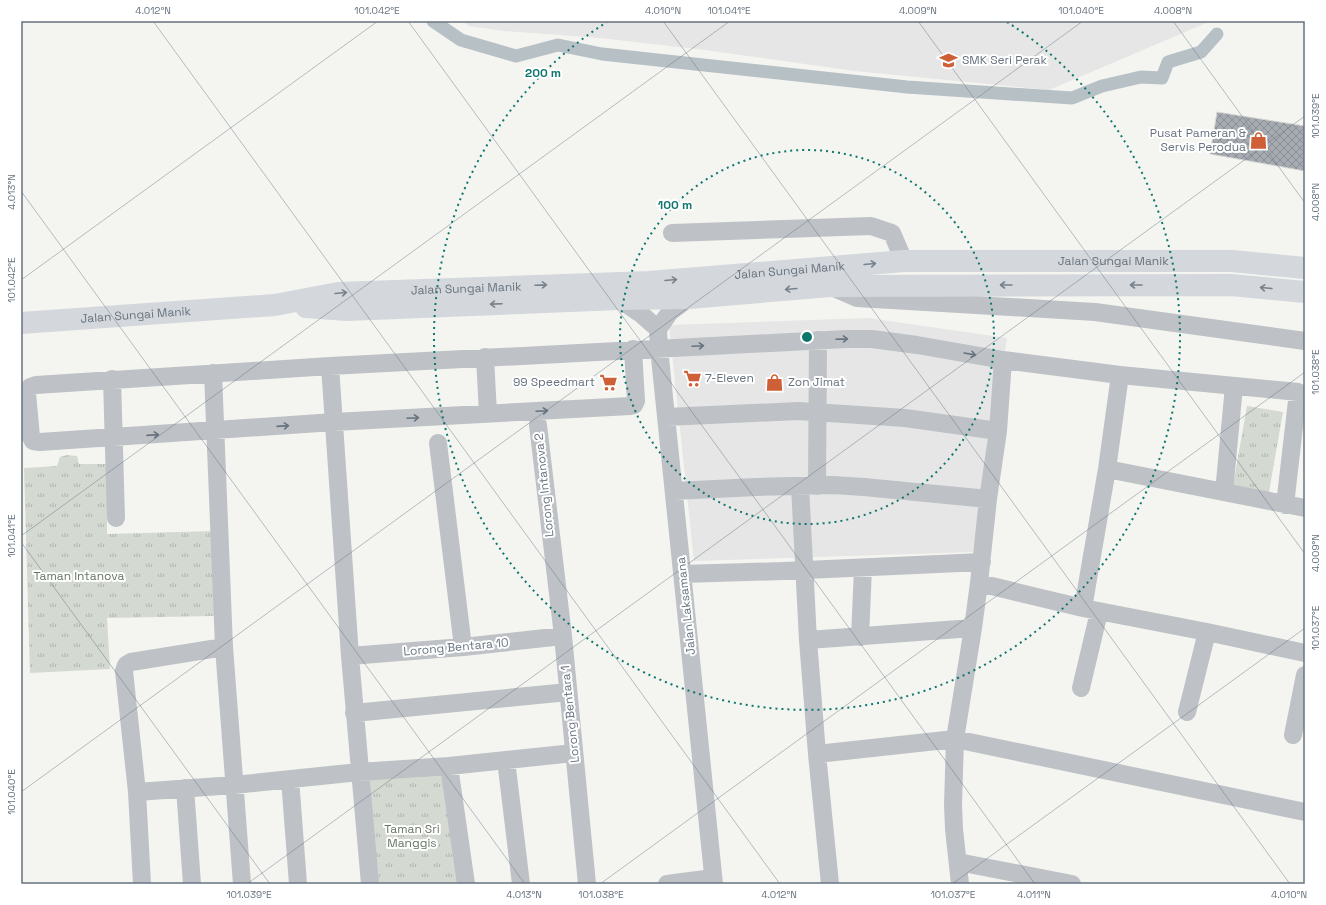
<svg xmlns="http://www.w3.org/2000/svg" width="1326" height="905" font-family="'Space Grotesk',sans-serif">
<defs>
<pattern id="park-tufts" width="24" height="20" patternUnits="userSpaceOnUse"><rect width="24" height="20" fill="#d4d9d1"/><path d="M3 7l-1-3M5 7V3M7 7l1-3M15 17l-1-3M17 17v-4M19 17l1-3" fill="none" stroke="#b0b4af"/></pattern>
<pattern id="building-cross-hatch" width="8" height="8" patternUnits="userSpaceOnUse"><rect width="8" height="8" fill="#a5abb1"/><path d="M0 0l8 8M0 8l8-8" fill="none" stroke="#8a9095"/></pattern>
</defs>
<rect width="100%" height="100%" fill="#f4f5f1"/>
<path fill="#e5e6e5" d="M462,21H1211L1049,90L855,71L705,50L600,38L504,31L469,26Z
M868,318L1007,338L973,552L694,561L669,325Z"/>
<path fill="url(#park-tufts)" d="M1247,406L1283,412L1269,492L1233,485Z
M67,455L77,456L79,464H107V534L214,531V616L107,618L110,669L30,673L24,468L57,466L60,457Z
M446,772L462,884H374L363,775Z"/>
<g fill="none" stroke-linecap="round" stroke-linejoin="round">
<path stroke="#b7c0c5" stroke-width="13" d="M433,21L461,40L516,56L558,45L602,54L907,87L1072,98L1102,86L1141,77L1162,78L1168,62L1201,52L1217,34"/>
</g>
<path fill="url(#building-cross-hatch)" stroke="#d6d6d4" d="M1217,112L1305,126V171L1210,154Z"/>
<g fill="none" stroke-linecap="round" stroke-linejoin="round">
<path stroke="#bec1c5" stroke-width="18" d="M672,233L871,226L892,233L904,261
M834,288L857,298L1095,312L1305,341
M689,298L670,312L658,329L659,348L714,884
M619,299L641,314L658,329
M633,349L636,401L634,405L630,406L334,422L40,442L33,441L31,437L27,393L30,387L36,385L330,366L846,339H872L917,345L1003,360
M485,357L488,414
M330,366L350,656L370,884
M213,373L224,647L242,884
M112,379L116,518
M666,417L798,411L905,418L998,431
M538,425L563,636L587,884
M438,443L463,647
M1107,469L1305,508
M800,486L808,640L817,754L830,884
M817,486L818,340
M674,491L756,487L833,485L864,487L988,499
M1224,492L1234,386
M682,574L784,571L982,562
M979,583L1083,608L1207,632L1305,653
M1083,608L1107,469L1120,375
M860,637L863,568
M808,640L973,628
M224,647L131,662L126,665L124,671L137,792L234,785L359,772L449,766L574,753
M350,656L463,647L563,636
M1081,688L1099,612
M1187,712L1207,632
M354,713L568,692
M1293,735L1305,675
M817,754L955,739L1305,812
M506,760L521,884
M449,766L466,884
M290,779L298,884
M185,788L192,884
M137,792L142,884
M958,862L1072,884
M667,884L713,878
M960,884L954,829L953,805L955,739L973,628L979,583L988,499L998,431L1003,360L1120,375L1298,392L1285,505"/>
<g stroke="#d4d7db" stroke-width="22">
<path d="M306,307L347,310L619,299L689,298L830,286L1231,285L1305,292"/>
<path id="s1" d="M21,323L275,305L338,293L649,282L904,261H1232L1305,268"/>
</g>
</g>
<defs><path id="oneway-shaft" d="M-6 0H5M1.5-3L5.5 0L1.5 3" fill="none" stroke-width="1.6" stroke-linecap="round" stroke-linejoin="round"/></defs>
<g stroke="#77828d">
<use href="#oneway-shaft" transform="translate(870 264) rotate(-5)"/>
<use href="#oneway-shaft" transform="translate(671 280) rotate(-5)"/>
<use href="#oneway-shaft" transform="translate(541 285) rotate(-2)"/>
<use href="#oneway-shaft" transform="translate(1006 285) rotate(180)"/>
<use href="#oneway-shaft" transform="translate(1136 285) rotate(180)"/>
<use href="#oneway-shaft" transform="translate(1266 288) rotate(-175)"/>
<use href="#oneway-shaft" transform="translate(791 289) rotate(175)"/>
<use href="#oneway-shaft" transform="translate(341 293) rotate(-5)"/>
<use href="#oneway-shaft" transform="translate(496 304) rotate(178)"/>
</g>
<g stroke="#67737f">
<use href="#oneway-shaft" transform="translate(842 339) rotate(-2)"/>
<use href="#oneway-shaft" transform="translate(698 346) rotate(-3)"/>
<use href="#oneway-shaft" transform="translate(970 354) rotate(10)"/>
<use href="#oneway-shaft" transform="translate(542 411) rotate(-3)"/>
<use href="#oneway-shaft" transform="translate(413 418) rotate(-3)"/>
<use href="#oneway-shaft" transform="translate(283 426) rotate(-4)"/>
<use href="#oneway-shaft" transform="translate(153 435) rotate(-4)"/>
</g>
<path fill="none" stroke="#67737f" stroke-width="1" stroke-opacity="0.45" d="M153,21L780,884M408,21L1035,884M663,21L1290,884M918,21L1305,554M1173,21L1305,203M21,24L25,21M21,191L525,884M21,280L378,21M21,536L730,21M21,542L270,884M21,792L1083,21M247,884L1305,116M600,884L1305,372M952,884L1305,628M1304,884H1305"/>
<g fill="none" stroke="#0f766e" stroke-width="2" stroke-dasharray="2 4">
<circle cx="807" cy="337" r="187"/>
<path d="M1007 22A373 373 0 1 1 607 22"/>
</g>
<defs>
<symbol id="school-bare" viewBox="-9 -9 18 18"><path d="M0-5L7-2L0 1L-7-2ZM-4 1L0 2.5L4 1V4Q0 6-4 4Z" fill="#cf5f37" stroke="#fff" stroke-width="2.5" paint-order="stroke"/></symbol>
<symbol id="shop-bare" viewBox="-9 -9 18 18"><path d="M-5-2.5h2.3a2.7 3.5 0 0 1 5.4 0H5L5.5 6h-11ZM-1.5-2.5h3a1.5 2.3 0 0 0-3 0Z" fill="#cf5f37" stroke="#fff" stroke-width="2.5" paint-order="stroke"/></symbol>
<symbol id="supermarket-bare" viewBox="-9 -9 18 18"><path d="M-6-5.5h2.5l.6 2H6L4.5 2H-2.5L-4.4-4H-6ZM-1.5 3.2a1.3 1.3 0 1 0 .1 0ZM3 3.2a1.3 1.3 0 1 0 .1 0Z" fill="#cf5f37" stroke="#fff" stroke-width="2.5" paint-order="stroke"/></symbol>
</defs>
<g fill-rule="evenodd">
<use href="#school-bare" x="936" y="48" width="25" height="25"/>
<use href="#shop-bare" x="1246" y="128" width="25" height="25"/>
<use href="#supermarket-bare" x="680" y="366" width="25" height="25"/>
<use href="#supermarket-bare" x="596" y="370" width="25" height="25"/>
<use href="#shop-bare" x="762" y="370" width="25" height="25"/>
</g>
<g text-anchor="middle" stroke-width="4" stroke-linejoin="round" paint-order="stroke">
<g font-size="12" fill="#67737f" stroke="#fff" text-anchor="start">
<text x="962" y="64">SMK Seri Perak</text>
<text x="1246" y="137" text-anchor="end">Pusat Pameran &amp;<tspan x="1246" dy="14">Servis Perodua</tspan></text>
<text x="705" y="382">7-Eleven</text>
<text x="595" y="386" text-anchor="end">99 Speedmart</text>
<text x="788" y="386">Zon Jimat</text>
</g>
<g font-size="12" fill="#67737f" stroke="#fff">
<text dy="4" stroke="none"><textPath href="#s1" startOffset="1095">Jalan Sungai Manik</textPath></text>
<text dy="4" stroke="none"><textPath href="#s1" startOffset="771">Jalan Sungai Manik</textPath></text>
<text dy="4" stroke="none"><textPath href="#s1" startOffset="447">Jalan Sungai Manik</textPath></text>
<text dy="4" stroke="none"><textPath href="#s1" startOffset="115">Jalan Sungai Manik</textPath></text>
<text transform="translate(544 485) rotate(-96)" y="4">Lorong Intanova 2</text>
<text transform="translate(686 606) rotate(-96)" y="4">Jalan Laksamana</text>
<text transform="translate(456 647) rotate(-5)" y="4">Lorong Bentara 10</text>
<text transform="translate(570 714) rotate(-96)" y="4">Lorong Bentara 1</text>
</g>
<g font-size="12" fill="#687765" stroke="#fff">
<text x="79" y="580">Taman Intanova</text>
<text x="412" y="833">Taman Sri<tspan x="412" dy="14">Manggis</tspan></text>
</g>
</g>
<circle cx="807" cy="337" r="6" fill="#0f766e" stroke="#fff" stroke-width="2"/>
<g font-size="12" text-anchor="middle" font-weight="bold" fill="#0f766e" stroke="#fff" stroke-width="4" stroke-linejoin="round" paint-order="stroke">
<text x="543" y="77">200 m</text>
<text x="675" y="209">100 m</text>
</g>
<rect width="1326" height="905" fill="none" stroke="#ffffff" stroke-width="44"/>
<rect x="22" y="22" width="1282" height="861" fill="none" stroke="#67737f" stroke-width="1.5"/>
<g font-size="10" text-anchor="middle" fill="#67737f">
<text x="153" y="14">4.012°N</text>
<text x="377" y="14">101.042°E</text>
<text x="663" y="14">4.010°N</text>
<text x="729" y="14">101.041°E</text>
<text x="918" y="14">4.009°N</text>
<text x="1081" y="14">101.040°E</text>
<text x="1173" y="14">4.008°N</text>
<text transform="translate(1315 116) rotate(-90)" y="4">101.039°E</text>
<text transform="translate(11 192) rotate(-90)" y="4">4.013°N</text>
<text transform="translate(1315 202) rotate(-90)" y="4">4.008°N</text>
<text transform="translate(11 280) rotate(-90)" y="4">101.042°E</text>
<text transform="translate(1315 372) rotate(-90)" y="4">101.038°E</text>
<text transform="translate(11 536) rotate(-90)" y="4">101.041°E</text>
<text transform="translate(1315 553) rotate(-90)" y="4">4.009°N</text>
<text transform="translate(1315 628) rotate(-90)" y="4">101.037°E</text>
<text transform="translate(11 792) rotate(-90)" y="4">101.040°E</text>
<text x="249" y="898">101.039°E</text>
<text x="524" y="898">4.013°N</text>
<text x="601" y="898">101.038°E</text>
<text x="779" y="898">4.012°N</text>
<text x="953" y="898">101.037°E</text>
<text x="1034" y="898">4.011°N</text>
<text x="1289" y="898">4.010°N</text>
</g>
</svg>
